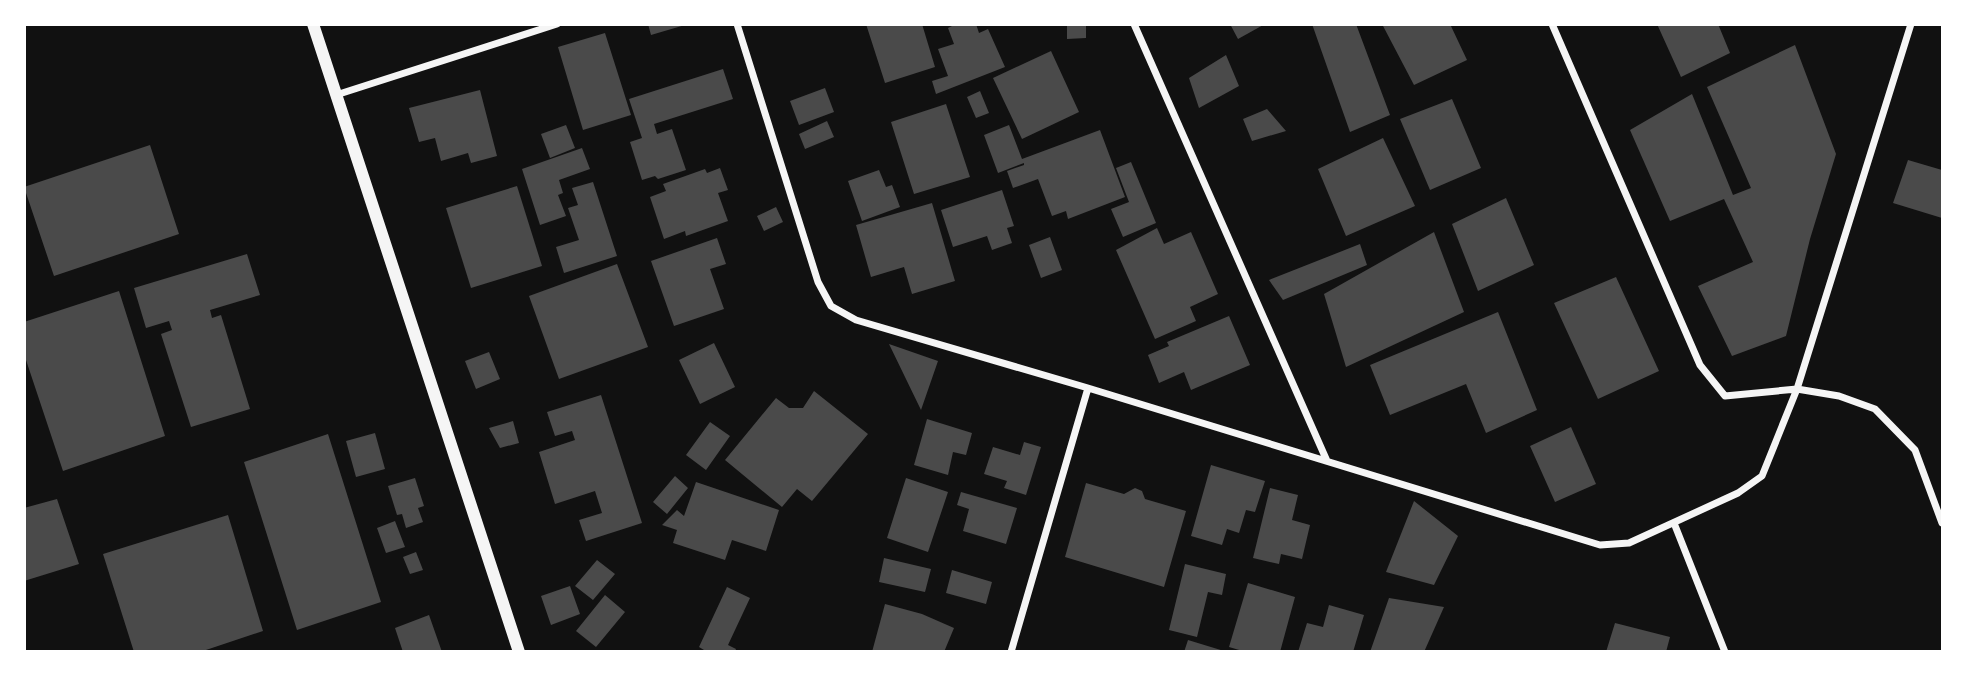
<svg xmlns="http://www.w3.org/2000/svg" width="1967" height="676" font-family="'PT Sans',sans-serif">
<rect width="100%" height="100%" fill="#111"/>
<path fill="#4a4a4a" d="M648,24H685V25L651,35Z
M866,24H922L935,67L885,83Z
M956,24H976L979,33L988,29L1005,67L936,94L932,81L948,76L938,49L954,44L948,28Z
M1067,24H1086V38L1067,39Z
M1230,24H1265L1238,39Z
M1312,24H1356L1390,115L1350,132Z
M1382,24H1450L1467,60L1414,85Z
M1657,24H1718L1730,53L1681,77Z
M605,33L631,115L583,130L558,47Z
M1795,45L1836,154L1810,239L1786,336L1732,356L1698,286L1753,262L1724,199L1670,221L1630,130L1692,94L1733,195L1751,188L1707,87Z
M1051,51L1079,112L1022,139L993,78Z
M1226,55L1239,86L1199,108L1189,78Z
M723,69L733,99L654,124L657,134L672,129L686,170L658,179L655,176L642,180L630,142L642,138L629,99Z
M825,88L834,112L799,125L790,101Z
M480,90L497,156L471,163L468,153L441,161L435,138L419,142L409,108Z
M980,91L989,113L976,118L967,97Z
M1452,99L1481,168L1430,190L1400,119Z
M946,104L970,177L914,194L891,122Z
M1267,109L1286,131L1252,141L1243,119Z
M827,121L834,137L805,149L799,134Z
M566,125L575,148L550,158L541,134Z
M1009,125L1022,159L1100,130L1125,197L1068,219L1066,211L1052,216L1038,179L1013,188L1007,171L1024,165V163L998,173L984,135Z
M1383,138L1415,206L1346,236L1318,169Z
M150,145L179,234L54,276L24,187Z
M582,148L590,169L559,180L563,193L558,195L566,216L540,225L522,169Z
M1908,160L1942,170V218L1893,203Z
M1131,162L1156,223L1123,237L1111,209L1129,202L1116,168Z
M720,168L728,190L718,193L728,221L686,236L685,231L664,239L650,197L666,191L663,184L705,169L707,173Z
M879,170L886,187L892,185L900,207L862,221L848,181Z
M593,182L617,256L564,273L556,247L579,240L568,208L578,205L572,188Z
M517,186L542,266L471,288L446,208Z
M1002,190L1014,226L1007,228L1012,243L992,250L987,236L953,247L941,210Z
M1506,198L1534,265L1478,291L1452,224Z
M932,203L955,281L912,294L904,267L871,277L856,225Z
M776,207L783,222L764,231L757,216Z
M1157,228L1164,244L1191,232L1218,294L1190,307L1196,321L1155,339L1116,250Z
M1434,232L1464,312L1346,367L1324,294Z
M1050,237L1062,270L1041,278L1029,245Z
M717,238L726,264L710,269L724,309L674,326L651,261Z
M1360,244L1367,265L1283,300L1269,280Z
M247,254L260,295L210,310L212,318L221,315L250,409L191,427L161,334L172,330L169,321L146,328L134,288Z
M617,264L648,347L559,379L529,296Z
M1616,277L1659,371L1598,399L1554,303Z
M119,291L165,436L63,471L24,354V322Z
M1498,312L1537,410L1486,433L1466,384L1390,415L1370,365Z
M1229,316L1250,365L1191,390L1184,372L1159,383L1148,355L1169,346L1167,342Z
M714,343L735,387L700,404L679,360Z
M889,344L938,361L921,410Z
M489,352L500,379L476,389L465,361Z
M814,391L868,434L812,501L797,489L782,507L725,460L776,398L789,408H803Z
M601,395L642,523L586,541L579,520L602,513L595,491L555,504L539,452L575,440L572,431L555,436L547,412Z
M927,419L972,433L966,455L953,452L948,475L914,465Z
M513,421L519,443L500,448L489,428Z
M710,422L730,436L706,470L686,455Z
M1571,427L1596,484L1555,502L1530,446Z
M375,433L385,469L356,477L346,441Z
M328,434L381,602L297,630L244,462Z
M1024,442L1041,447L1026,495L1004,488L1007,481L984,474L993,447L1020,455Z
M1211,465L1265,481L1255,512L1246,510L1239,533L1227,529L1222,545L1191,536Z
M675,476L688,488L667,514L653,502Z
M415,478L424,506L418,508L423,522L406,528L402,514L397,515L388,486Z
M906,478L948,492L928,552L887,538Z
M696,482L779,510L766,551L732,540L725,560L673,543L677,530L662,525L677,510L684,516Z
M1086,483L1124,494L1135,488L1142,491L1145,499L1186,511L1164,587L1065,557Z
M1270,488L1298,495L1292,520L1310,525L1302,559L1281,554L1279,564L1253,558Z
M961,492L1017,508L1006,544L963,531L969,509L957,505Z
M57,499L79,564L24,581V508Z
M1414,501L1458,536L1434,585L1386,572Z
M228,515L263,631L200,652H134L103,554Z
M395,521L405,547L386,553L377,528Z
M416,552L423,570L410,574L403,557Z
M884,558L931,569L925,592L879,582Z
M597,560L615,574L593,600L575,586Z
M1185,564L1226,574L1222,595L1208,592L1197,637L1169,630Z
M952,570L992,582L986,604L946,593Z
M1248,583L1295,597L1280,652H1246L1229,647Z
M570,586L580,614L551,625L541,596Z
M727,587L750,598L728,645L736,649L735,652H703L704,650L699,647Z
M605,595L625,612L596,647L576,631Z
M1389,598L1444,607L1424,652H1370Z
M885,604L922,614L954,628L944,652H872Z
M1329,605L1364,615L1353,652H1298L1307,623L1323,627Z
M429,615L442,652H403L395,628Z
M1615,623L1670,637L1666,652H1606Z
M1188,640L1224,651V652H1184Z"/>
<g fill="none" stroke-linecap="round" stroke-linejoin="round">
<path stroke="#f5f5f5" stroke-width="7" d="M737,24L818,282L831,306L856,320L1088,388L1600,545L1629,543L1738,493L1762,476L1797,389L1911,24
M1134,24L1327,461
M1552,24L1700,365L1725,396L1797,389L1839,396L1875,409L1915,450L1942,523
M336,95L557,24
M1674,523L1725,652
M1011,652L1088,388"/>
<path stroke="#f5f5f5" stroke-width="12" d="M313,24L519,652"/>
</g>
<rect width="1967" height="676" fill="none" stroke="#ffffff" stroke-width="52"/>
</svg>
